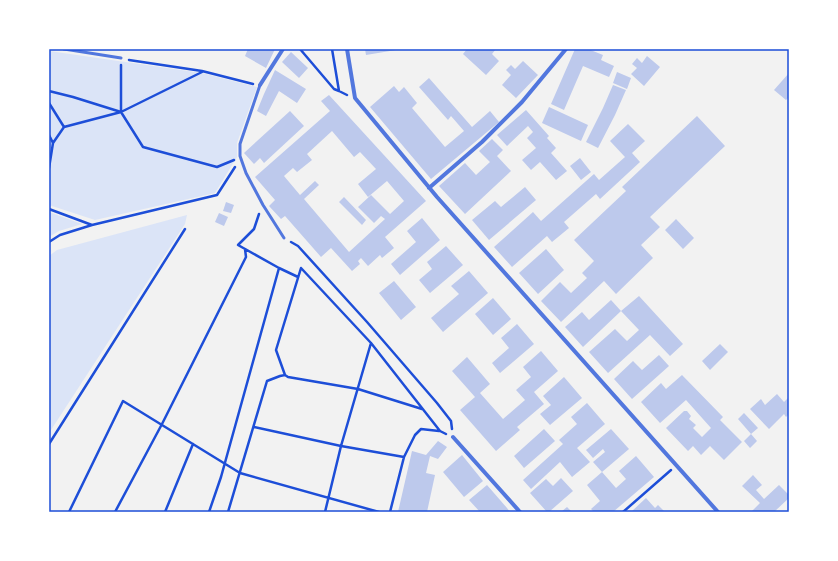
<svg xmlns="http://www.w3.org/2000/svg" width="838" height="561" font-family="'Source Sans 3',sans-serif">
<rect width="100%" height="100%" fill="#f2f2f2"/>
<path fill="#dbe4f7" d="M49,51L202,73L257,87L237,143V157L215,193L95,220L49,205Z
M49,212L82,224L59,231L49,237Z
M187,215L185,224L49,433V256L57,250Z"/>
<path fill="#bdc9ec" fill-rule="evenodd" d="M248,49H275L266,68L245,56Z
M365,49H396V50L366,55Z
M467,49H496L492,54L499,61L486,75L463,54Z
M575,49H588L603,55L601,60L614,66L609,77L583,66L564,110L551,104Z
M291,52L308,68L299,78L282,62Z
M647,56L660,67L644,86L631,74L637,68L632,64L637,58L642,63Z
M523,61L538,75L516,98L502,85L511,75L506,70L511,65L515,69Z
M275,70L306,89L297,103L279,91L266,116L257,111L264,94Z
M617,72L631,78L627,89L613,83Z
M789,73V97L786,100L774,90Z
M429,78L472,127L490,111L499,122L431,179L370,107L394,86L399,92L404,87L417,103L412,108L445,147L464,131L451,116L448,120L419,87Z
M613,85L626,90L615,115L598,148L586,142L603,108Z
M329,95L426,201L385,237L394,248L382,258L380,255L368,266L361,258L358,261L360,264L352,271L331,248L321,257L285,216L281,219L269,206L275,200L255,177L330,111L321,101ZM332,131L354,157L360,152L376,169L358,184L368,197L387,181L404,201L390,214L371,195L358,207L374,223L381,216L385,219L349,252L304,199L319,185L315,181L300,195L284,176L293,168L297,172L312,160L307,154Z
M549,107L588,125L581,141L542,123Z
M526,110L549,136L547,138L556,148L551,153L567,171L556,180L540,162L531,170L522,160L536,148L527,138L533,132L528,126L507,146L497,135Z
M290,111L304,126L264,163L260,158L254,164L244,153Z
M697,116L725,146L650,217L660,227L641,245L653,258L616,294L604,281L561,322L541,301L560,282L571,293L587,278L582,273L594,261L574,240L626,191L622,187Z
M628,124L645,141L632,153L640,162L600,199L596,194L564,222L569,228L552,242L547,236L512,267L494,247L533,212L541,221L594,174L599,180L625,157L610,141Z
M492,139L503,150L497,156L511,171L465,214L439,186L465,163L476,175L490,162L479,151Z
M580,158L591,172L581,180L570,166Z
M525,187L536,200L489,240L472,220L495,201L501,207Z
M344,197L366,220L362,225L339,202Z
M226,202L234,205L231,213L223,211Z
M219,213L228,217L224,226L215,222Z
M422,218L440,240L400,275L391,264L416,242L407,231Z
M676,219L694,238L683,249L665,230Z
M446,246L463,265L430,293L419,280L432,269L427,262Z
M546,249L564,270L538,294L519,273Z
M469,271L488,293L443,332L431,318L459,294L451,286Z
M394,281L416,307L401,320L379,293Z
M639,296L683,344L670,356L650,335L608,373L589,352L615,329L627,341L639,330L621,311Z
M493,298L511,319L493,335L475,314Z
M611,300L621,311L583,347L565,327L582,312L589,320Z
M517,324L534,344L500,373L492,363L509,348L501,338Z
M720,344L728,352L710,370L702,361Z
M541,351L558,371L534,392L544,404L517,427L520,430L496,451L460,410L475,397L452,371L467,357L490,384L480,393L503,419L525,400L516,390L531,377L523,367Z
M659,355L669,366L632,399L614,379L633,361L642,370Z
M682,375L723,417L720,420L742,442L724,460L710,446L701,455L693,446L688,451L666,428L684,411H687L691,416L689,419L696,425L693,428L702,437L711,428L686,400L660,423L641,402L661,383L666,389Z
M564,377L582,398L550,425L540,414L551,405L543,396Z
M777,394L784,402L789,397V414L786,417L784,414L769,429L750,409L761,399L765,405Z
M587,403L605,424L577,448L590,462L572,477L560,462L531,489L523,480L563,444L559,440L577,424L571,417Z
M744,413L758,428L751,434L738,419Z
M544,429L555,441L524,468L514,456Z
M611,429L629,449L602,472L593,462L605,452L603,449L593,458L586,450Z
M751,434L757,441L750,448L744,441Z
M438,441L447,447L438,459L430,456L426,473L435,475L427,512H398L412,451L426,455Z
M462,455L483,481L464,497L443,472Z
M636,456L654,477L613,512H594L591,509L600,501L587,485L602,472L616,488L626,479L619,471Z
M753,475L762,485L756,490L764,499L779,485L789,495V498L774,512H751L760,503L742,486Z
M561,478L573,491L549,512H547L530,493L546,479L553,486Z
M487,485L507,508L510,512H480L469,500Z
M646,498L655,508L658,505L665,512H631Z
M567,507L572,512H561Z"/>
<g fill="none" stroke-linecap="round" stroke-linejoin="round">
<path stroke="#1d4ed8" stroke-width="2.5" d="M300,49L334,89L339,91
M332,49L339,91L347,95
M129,60L202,71L253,84
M121,65V112
M49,91L73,97L121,112L143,147L217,167L234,160
M49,103L64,127L53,143L49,168
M64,127L121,112L202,72
M49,135L53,143
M49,209L92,225
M49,242L60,235L92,225L217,195L235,167
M291,242L298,246L367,322L437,403L451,421L452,429
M279,268L298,277
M285,375L288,377L358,389L422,409
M254,427L341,446L404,457L390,512
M49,444L185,229
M404,457L415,435L421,429L439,431
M69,512L123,401L240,473L379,512
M115,512L162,424L246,257L245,249
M165,512L193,444
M209,512L221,477L279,268L238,245L254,229L259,214
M228,512L267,381L280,376L285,375L276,350L301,268L371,343L440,431L446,434
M325,512L341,446L371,343
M623,512L671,470"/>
<path stroke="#5277de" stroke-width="3" d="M64,49L121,58
M260,85L240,144V156L246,173L263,205L284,238"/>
<path stroke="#5277de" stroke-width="4" d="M347,49L355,98L437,197L718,512
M260,85L283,49
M429,188L482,142L522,102L566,49
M453,437L520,512"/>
</g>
<rect width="838" height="561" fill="none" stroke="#ffffff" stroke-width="100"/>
<rect x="50" y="50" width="738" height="461" fill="none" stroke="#1d4ed8" stroke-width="1.5"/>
</svg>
